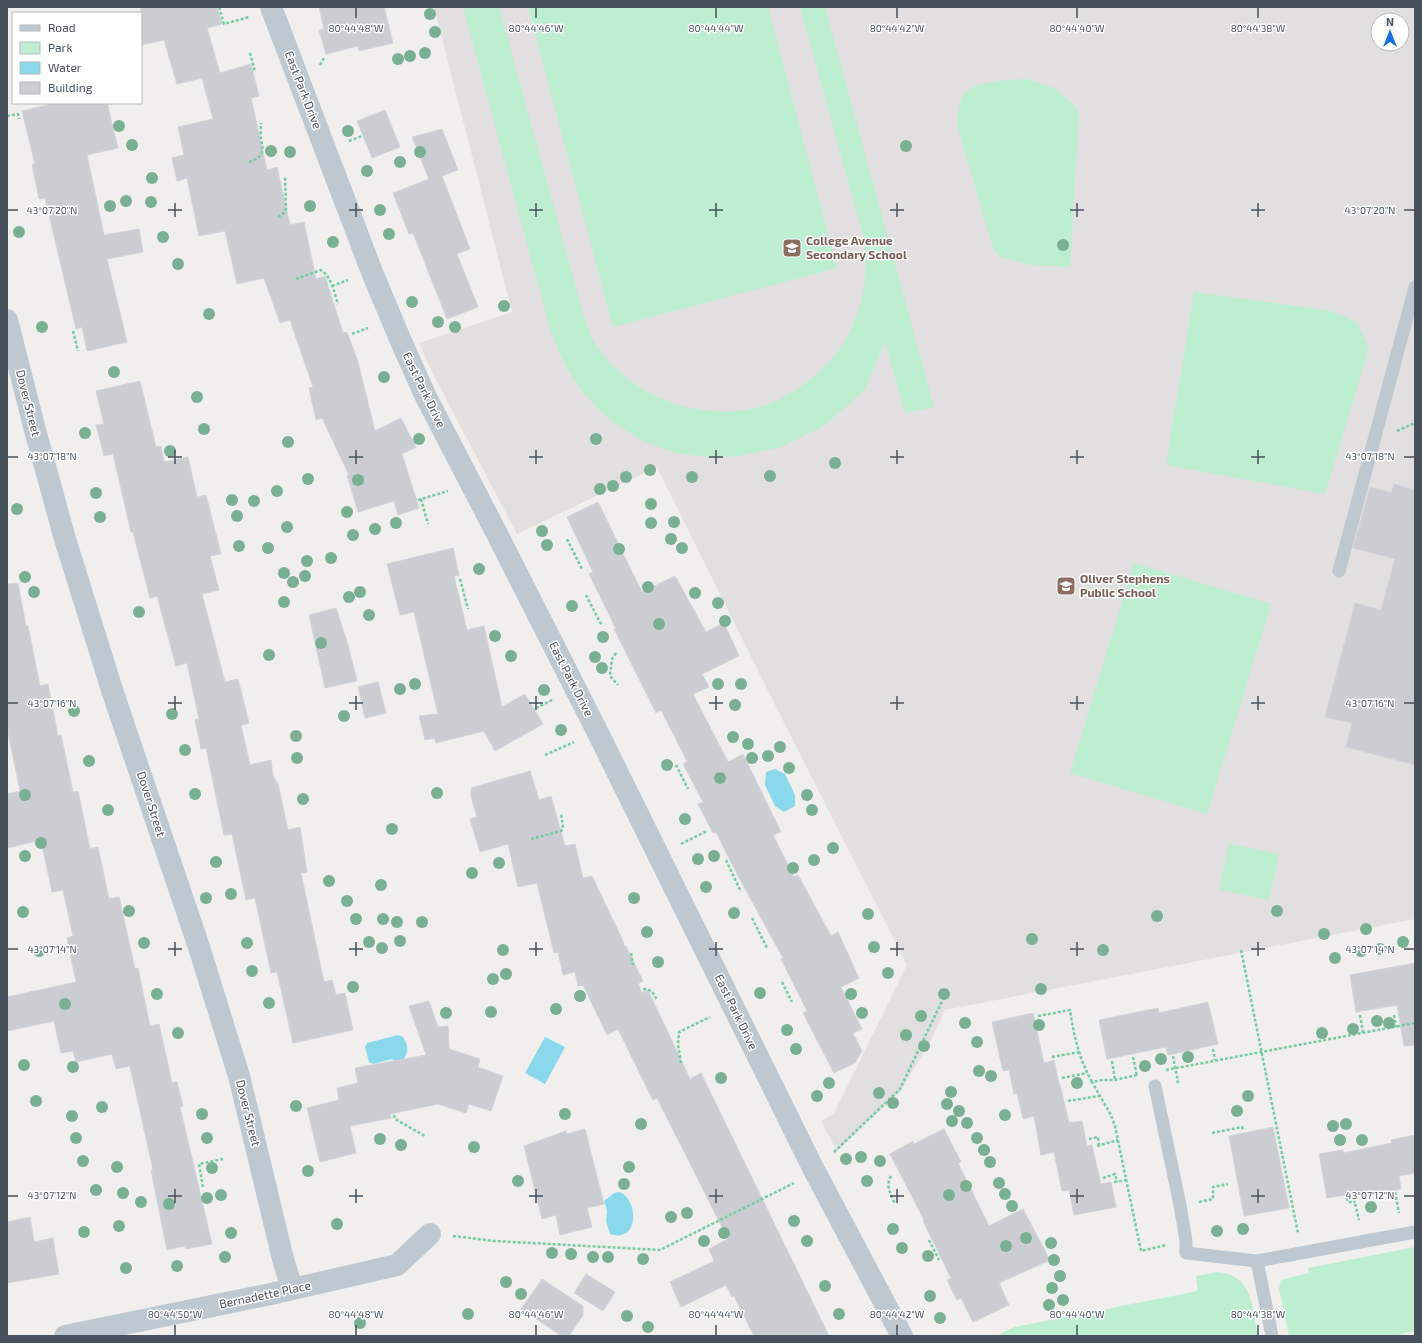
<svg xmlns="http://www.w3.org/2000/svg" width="1422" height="1343" font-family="'Exo 2',sans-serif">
<rect width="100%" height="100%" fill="#f1eeee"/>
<path fill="#e2dfe0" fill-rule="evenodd" d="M434,7H1415V919L945,1010L930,1042L900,1092L837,1151L821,1121L834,1113L907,965L766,687L657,467L517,534L431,370L419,343L512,312ZM1378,20H1402V44H1378Z"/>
<path fill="#bceecf" d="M463,7H499L584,317C587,325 590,335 594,342C610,367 634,387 660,398C687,410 718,414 746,410C789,403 835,367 852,327C861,308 865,285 866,263C867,255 865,247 864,239L800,7H825L934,407L905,413L885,342L864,391L822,427L782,447L739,456L708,457L676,453L643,441L613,422L596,407L581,390L569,371L559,352L550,329Z
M528,7H768L837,268L613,327Z
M1028,79L1054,88L1076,107L1079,113L1070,267L1032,265L1000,257L993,248L957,125C958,114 958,103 964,94C976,79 1011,80 1028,79Z
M1194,292L1331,311L1356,322L1368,345L1366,358L1325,494L1166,465Z
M1134,563L1271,604L1207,814L1070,773Z
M1229,844L1279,854L1269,900L1219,890Z
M1415,1247V1331L1392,1336H1289L1279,1288L1281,1280L1309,1273L1308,1268Z
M1217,1272C1253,1274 1252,1308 1258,1336H996L1015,1327L1198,1291L1196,1276Z"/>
<path fill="#89d8eb" d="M775,769L785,774L795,795V806L784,812L775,806L765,785L766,772Z
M398,1035L403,1037C408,1045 409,1051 404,1059L395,1062L392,1059L373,1064L369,1062L365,1047L367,1043Z
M545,1037L565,1047L545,1084L525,1073Z
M620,1192C639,1200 639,1244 610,1234L606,1221L607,1210L604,1201L614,1193Z"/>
<path fill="#cbcdd3" stroke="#d2d4da" d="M141,7H217L222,24L207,28L220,73L251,64L259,96L251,98L267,170L277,167L290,225L304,222L316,279L325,276L343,333L347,332L358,362L375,431L401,418L416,447L402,454L419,508L398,515L394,501L358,512L347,475H349L322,418L316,420L309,388L313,387L290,320L280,323L264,278L237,284L225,231L199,236L187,178L177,181L172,158L184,155L178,127L213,119L202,78L177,84L164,40L141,45Z
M319,7H384L393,43L359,51L358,46L326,54L319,30L324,29Z
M55,103H107L118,148L87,155L104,235L139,229L143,252L107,259L127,342L87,351L82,327L76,329L45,198L39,199L32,164H35L22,111Z
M385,110L400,147L372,158L357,121Z
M442,129L458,170L442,176L470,249L457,254L478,307L447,319L413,233L409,234L393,193L429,179L412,137Z
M140,381L156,447L161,446L164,462L188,457L197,497L206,495L221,554L210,556L219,590L202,594L225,682L238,679L249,723L241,725L250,765L271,760L273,776L278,784L288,830L300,827L307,872L301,873L324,982L332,980L336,995L345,993L353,1030L293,1043L277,972L271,973L255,898L246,900L232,834L224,835L206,748L201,749L195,720L199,719L187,663L176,666L157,596L150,598L133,532H131L113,454L104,456L96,425L104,424L96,391Z
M1394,484L1415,490V765L1346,747L1352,723L1325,717L1355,603L1381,610L1395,559L1353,548L1370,487L1391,493Z
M598,502L642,592L675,576L706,632L724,623L739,656L702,674L709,687L693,694L728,762L743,754L781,832L773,835L794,877L798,875L831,936L838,932L859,978L841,987L862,1029L853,1033L862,1051L855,1063L834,1073L803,1013L807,1011L781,959L783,958L737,874L716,832L713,833L698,804L703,802L683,764L687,761L661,710L656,713L614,629H616L589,574L593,572L567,517Z
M453,548L459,575L454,576L467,630L484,626L502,707L525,694L543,724L495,751L484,731L436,743L435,738L425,740L419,716L438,714L414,612L400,615L387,564Z
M18,583L26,626H28L40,686L48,684L58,736L61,735L73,792L78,791L90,849L98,847L109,899L119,897L135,969L138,968L150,1026L159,1024L172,1083L177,1082L183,1106L180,1107L212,1244L186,1249L184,1246L167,1250L151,1170H153L130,1066L116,1069L112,1054L76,1062L73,1051L61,1053L54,1021L7,1031V997L76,982L67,938L73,936L63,890L52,892L41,840L7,848V794L20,791L7,728V584Z
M336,608L348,645L357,681L325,688L309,615Z
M378,682L386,713L365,718L358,687Z
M530,771L539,800L551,796L565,846L575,844L583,878L592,876L623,941L624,946H626L643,981L638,984L642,993L648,990L690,1079L701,1073L829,1336H754L734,1296L732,1297L726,1285L681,1307L670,1282L714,1261L709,1249L728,1239L657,1098L653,1100L618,1029L607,1035L583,985L578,986L575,972L563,975L558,952L554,953L537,883L518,887L508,844L480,852L470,819L477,817L471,797V788Z
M1415,963V1045L1404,1046L1397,1005L1356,1012L1350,975Z
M429,1001L438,1027L448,1026L449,1049L480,1059L478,1067L503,1076L491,1111L469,1104L466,1113L438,1104L390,1114L391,1118L350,1126L356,1153L320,1162L307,1108L339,1100L337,1088L358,1083L355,1068L426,1055L409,1006Z
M1208,1002L1218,1044L1168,1055L1166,1047L1107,1059L1099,1020L1158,1008L1159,1013Z
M1033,1013L1044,1063L1054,1060L1059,1084H1060L1069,1123L1082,1121L1087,1146L1092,1145L1101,1184L1111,1182L1116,1207L1074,1215L1069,1190L1062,1191L1054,1152L1041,1155L1034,1116L1023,1119L1017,1093L1014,1094L1009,1070L1003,1071L992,1022Z
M1273,1127L1289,1208L1244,1216L1229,1136Z
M585,1129L604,1204L587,1208L592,1227L560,1235L556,1215L542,1219L524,1146L566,1131L567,1134Z
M944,1129L961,1162L958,1163L989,1226L1023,1209L1050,1260L999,1283L1009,1305L973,1322L961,1298L957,1300L947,1280L951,1278L923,1221L924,1220L890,1154L913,1141L914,1144Z
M1415,1135V1173L1399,1176L1401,1189L1375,1194V1192L1352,1197L1351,1194L1327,1198L1319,1154L1343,1150V1153L1392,1143L1391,1140Z
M30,1217L34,1242L53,1238L59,1274L7,1283V1222Z
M586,1274L615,1292L603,1311L574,1293Z
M542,1279L583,1306V1315L569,1336H562L521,1309Z"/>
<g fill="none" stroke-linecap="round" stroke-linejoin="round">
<path stroke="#74cca0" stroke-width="2.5" stroke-dasharray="3 2" stroke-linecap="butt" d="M219,7L224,24L249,17
M250,53L255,72
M320,65L324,58
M7,116L18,114L19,119
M349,141L362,136
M249,162C263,157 264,153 261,139C260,134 261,128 261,123
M278,217L284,213L286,209L285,177
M296,279L321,270C332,277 334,293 338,304
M332,286L348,280
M73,331L78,351
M352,334L368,328
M1397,431L1415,423
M421,499L428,524
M418,500L448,491
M567,539L582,569
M460,579L468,609
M586,595L602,626
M616,653L612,659L610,676L618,685
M536,708L554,699
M545,755L574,742
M676,765L688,789
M531,839L561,831L563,828L561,813
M681,844L707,831
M726,860L741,892
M752,918L767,948
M1241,950L1298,1233
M631,953L633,965
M782,982L792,1002
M643,989C652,989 653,993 657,1000
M1360,1015L1363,1033
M1394,1015L1396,1027
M1038,1016L1070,1010C1074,1037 1079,1058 1092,1082
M1213,1049L1215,1060
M1173,1056L1178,1082H1175
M1052,1057L1079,1052
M1133,1057L1137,1076
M1112,1061L1115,1080
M681,1063L678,1045L679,1032L710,1017
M1166,1070L1415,1023
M1137,1075L1115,1080H1102L1092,1082L1111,1115L1115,1126L1141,1251L1166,1245
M1062,1078L1087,1073
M1068,1101L1099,1096
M394,1115L395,1119L425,1136
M1212,1133L1242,1127L1243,1130
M1089,1139L1098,1137L1099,1145
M1097,1146L1118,1140
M834,1152L900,1089L942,1001
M891,1176C885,1186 891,1194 895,1204
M1103,1178L1115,1174L1117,1182
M1114,1182L1126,1180
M203,1187L199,1164L223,1159
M1395,1192L1399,1213
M1347,1198L1348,1202H1355
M1354,1199L1359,1220
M1199,1202L1213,1199V1187L1228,1184
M453,1236L495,1241L660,1250L794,1183
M929,1240L939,1260"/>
<path stroke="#bec8d0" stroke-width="13" d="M1339,571L1415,287
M1155,1086L1180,1205L1186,1241V1253L1257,1261
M1272,1336L1257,1261L1415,1232"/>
<path stroke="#bec8d0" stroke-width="22" d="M271,7L372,272L400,339L425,395L496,532L597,731L812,1166L902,1336
M7,320L35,430L65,539L113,693L198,944L239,1076L283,1259L292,1289
M65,1336L271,1294L397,1265L430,1234"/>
</g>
<g fill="#79af93">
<circle cx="430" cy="14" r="6"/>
<circle cx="435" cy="32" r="6"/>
<circle cx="425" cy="53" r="6"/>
<circle cx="410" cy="56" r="6"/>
<circle cx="398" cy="59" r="6"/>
<circle cx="119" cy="126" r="6"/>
<circle cx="348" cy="131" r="6"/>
<circle cx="132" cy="145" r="6"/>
<circle cx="906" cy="146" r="6"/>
<circle cx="271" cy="151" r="6"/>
<circle cx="290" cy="152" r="6"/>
<circle cx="420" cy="152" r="6"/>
<circle cx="400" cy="162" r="6"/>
<circle cx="367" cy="171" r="6"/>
<circle cx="152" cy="178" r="6"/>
<circle cx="126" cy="201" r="6"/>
<circle cx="151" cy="202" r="6"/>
<circle cx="110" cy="206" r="6"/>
<circle cx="310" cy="206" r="6"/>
<circle cx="380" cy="210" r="6"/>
<circle cx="19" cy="232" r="6"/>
<circle cx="389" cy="234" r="6"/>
<circle cx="163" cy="237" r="6"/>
<circle cx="333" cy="242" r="6"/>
<circle cx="1063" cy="245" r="6"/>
<circle cx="178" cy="264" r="6"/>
<circle cx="412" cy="302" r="6"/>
<circle cx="504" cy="306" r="6"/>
<circle cx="209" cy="314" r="6"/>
<circle cx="438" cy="322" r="6"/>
<circle cx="42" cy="327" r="6"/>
<circle cx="455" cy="327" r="6"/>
<circle cx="114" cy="372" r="6"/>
<circle cx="384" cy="377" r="6"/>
<circle cx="197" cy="397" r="6"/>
<circle cx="204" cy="429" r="6"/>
<circle cx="85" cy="433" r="6"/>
<circle cx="419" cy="439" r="6"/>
<circle cx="596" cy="439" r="6"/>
<circle cx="288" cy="442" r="6"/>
<circle cx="170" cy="451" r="6"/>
<circle cx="835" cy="463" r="6"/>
<circle cx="650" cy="470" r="6"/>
<circle cx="770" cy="476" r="6"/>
<circle cx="626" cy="477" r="6"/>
<circle cx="692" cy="477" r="6"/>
<circle cx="308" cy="479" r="6"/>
<circle cx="358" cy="480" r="6"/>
<circle cx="613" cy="486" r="6"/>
<circle cx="600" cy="489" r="6"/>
<circle cx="277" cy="491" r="6"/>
<circle cx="96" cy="493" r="6"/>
<circle cx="232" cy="500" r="6"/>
<circle cx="254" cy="501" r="6"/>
<circle cx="651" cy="504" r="6"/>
<circle cx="17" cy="509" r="6"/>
<circle cx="347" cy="512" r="6"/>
<circle cx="237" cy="516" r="6"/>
<circle cx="100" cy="517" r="6"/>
<circle cx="674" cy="522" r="6"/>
<circle cx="396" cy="523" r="6"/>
<circle cx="651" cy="523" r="6"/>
<circle cx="287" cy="527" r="6"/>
<circle cx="375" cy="529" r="6"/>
<circle cx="542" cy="531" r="6"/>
<circle cx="353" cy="535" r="6"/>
<circle cx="671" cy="539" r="6"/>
<circle cx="547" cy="545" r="6"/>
<circle cx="239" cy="546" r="6"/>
<circle cx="268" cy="548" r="6"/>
<circle cx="682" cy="548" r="6"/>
<circle cx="619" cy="549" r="6"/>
<circle cx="331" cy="558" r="6"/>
<circle cx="307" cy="561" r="6"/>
<circle cx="479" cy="569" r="6"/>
<circle cx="284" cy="573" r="6"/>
<circle cx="305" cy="576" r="6"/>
<circle cx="25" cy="577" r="6"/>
<circle cx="293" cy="582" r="6"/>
<circle cx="648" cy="587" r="6"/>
<circle cx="34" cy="592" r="6"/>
<circle cx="360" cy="592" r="6"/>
<circle cx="695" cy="593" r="6"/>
<circle cx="349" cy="597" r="6"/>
<circle cx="284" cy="602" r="6"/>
<circle cx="718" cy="603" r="6"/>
<circle cx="572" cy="606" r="6"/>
<circle cx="139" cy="612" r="6"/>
<circle cx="369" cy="615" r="6"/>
<circle cx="725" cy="621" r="6"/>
<circle cx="659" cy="624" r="6"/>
<circle cx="495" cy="636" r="6"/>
<circle cx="603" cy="637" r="6"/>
<circle cx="321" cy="643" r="6"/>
<circle cx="269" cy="655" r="6"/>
<circle cx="511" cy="656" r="6"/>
<circle cx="595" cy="657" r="6"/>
<circle cx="602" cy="668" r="6"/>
<circle cx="415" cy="684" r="6"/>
<circle cx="718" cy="684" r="6"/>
<circle cx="741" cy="684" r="6"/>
<circle cx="400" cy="689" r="6"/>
<circle cx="544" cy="690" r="6"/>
<circle cx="735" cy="705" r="6"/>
<circle cx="74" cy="711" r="6"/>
<circle cx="172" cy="714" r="6"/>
<circle cx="344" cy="716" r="6"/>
<circle cx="561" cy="730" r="6"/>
<circle cx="296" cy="736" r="6"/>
<circle cx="733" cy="737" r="6"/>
<circle cx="748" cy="744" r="6"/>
<circle cx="780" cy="747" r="6"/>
<circle cx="185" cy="750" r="6"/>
<circle cx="768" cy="756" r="6"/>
<circle cx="297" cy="758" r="6"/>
<circle cx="752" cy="758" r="6"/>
<circle cx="89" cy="761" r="6"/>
<circle cx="667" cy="765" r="6"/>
<circle cx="789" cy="768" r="6"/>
<circle cx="720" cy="778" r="6"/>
<circle cx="437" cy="793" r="6"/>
<circle cx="195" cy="794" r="6"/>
<circle cx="25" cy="795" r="6"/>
<circle cx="807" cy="795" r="6"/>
<circle cx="303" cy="799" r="6"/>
<circle cx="108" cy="810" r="6"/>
<circle cx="812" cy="810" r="6"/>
<circle cx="685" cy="819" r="6"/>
<circle cx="392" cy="829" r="6"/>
<circle cx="41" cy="843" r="6"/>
<circle cx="833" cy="848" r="6"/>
<circle cx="25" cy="856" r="6"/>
<circle cx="714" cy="856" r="6"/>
<circle cx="698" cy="859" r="6"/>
<circle cx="814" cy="860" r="6"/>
<circle cx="216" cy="862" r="6"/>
<circle cx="499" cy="863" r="6"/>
<circle cx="793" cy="868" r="6"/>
<circle cx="472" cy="873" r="6"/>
<circle cx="329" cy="881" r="6"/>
<circle cx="381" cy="885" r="6"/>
<circle cx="706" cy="887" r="6"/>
<circle cx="231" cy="894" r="6"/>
<circle cx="206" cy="898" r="6"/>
<circle cx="634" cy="898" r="6"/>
<circle cx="347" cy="901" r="6"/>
<circle cx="129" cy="911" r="6"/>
<circle cx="1277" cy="911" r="6"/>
<circle cx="23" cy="912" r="6"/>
<circle cx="734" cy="913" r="6"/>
<circle cx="868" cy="914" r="6"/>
<circle cx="1157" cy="916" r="6"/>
<circle cx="356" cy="919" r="6"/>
<circle cx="383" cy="919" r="6"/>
<circle cx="397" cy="922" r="6"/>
<circle cx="422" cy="922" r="6"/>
<circle cx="1366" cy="929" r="6"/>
<circle cx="647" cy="932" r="6"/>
<circle cx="1324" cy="934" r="6"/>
<circle cx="1032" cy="939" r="6"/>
<circle cx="400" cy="941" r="6"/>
<circle cx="369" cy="942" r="6"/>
<circle cx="1403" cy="942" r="6"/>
<circle cx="144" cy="943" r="6"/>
<circle cx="247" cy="943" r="6"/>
<circle cx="874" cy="947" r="6"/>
<circle cx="382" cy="948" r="6"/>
<circle cx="1380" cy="949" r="6"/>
<circle cx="503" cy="950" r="6"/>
<circle cx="1103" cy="950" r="6"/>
<circle cx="39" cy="951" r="6"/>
<circle cx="1361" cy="951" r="6"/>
<circle cx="1335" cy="958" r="6"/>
<circle cx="658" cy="962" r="6"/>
<circle cx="252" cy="971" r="6"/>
<circle cx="888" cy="973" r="6"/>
<circle cx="506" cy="974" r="6"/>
<circle cx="493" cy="979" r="6"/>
<circle cx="353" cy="987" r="6"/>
<circle cx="1041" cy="989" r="6"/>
<circle cx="760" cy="993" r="6"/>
<circle cx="157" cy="994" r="6"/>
<circle cx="851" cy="994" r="6"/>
<circle cx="944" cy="994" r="6"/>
<circle cx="580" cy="996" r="6"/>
<circle cx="269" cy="1003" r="6"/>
<circle cx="65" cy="1004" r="6"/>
<circle cx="556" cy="1009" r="6"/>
<circle cx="491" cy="1012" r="6"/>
<circle cx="446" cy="1013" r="6"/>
<circle cx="862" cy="1013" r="6"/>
<circle cx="921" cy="1016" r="6"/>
<circle cx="1377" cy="1021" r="6"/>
<circle cx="965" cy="1023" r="6"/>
<circle cx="1389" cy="1023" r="6"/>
<circle cx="1039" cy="1025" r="6"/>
<circle cx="1353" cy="1029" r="6"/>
<circle cx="787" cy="1030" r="6"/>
<circle cx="178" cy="1033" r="6"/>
<circle cx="1322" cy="1033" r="6"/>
<circle cx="906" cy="1035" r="6"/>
<circle cx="977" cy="1042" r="6"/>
<circle cx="924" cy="1046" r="6"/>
<circle cx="796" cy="1049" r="6"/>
<circle cx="1188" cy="1057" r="6"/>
<circle cx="1161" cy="1059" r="6"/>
<circle cx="24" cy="1065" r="6"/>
<circle cx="1145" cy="1066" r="6"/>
<circle cx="73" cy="1067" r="6"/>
<circle cx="979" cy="1071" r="6"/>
<circle cx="991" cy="1076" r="6"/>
<circle cx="721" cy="1078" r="6"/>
<circle cx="829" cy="1083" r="6"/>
<circle cx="1077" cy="1083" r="6"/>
<circle cx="951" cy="1092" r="6"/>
<circle cx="879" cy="1093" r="6"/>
<circle cx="817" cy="1096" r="6"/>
<circle cx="1248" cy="1096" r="6"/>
<circle cx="36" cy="1101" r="6"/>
<circle cx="893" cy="1103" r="6"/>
<circle cx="947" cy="1104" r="6"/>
<circle cx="296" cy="1106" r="6"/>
<circle cx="102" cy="1107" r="6"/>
<circle cx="959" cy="1111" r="6"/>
<circle cx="1237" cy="1111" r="6"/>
<circle cx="202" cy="1114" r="6"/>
<circle cx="565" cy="1114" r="6"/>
<circle cx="1005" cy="1115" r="6"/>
<circle cx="72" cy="1116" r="6"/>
<circle cx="952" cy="1121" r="6"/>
<circle cx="967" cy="1123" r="6"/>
<circle cx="641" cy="1124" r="6"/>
<circle cx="1346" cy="1124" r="6"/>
<circle cx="1333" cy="1126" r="6"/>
<circle cx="76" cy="1138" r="6"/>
<circle cx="207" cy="1138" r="6"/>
<circle cx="977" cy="1138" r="6"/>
<circle cx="380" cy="1139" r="6"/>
<circle cx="1340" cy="1140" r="6"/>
<circle cx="1362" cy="1140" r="6"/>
<circle cx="401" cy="1145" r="6"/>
<circle cx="474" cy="1147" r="6"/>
<circle cx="984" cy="1150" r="6"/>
<circle cx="861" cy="1157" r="6"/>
<circle cx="846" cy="1159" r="6"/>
<circle cx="83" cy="1161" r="6"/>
<circle cx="880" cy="1161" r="6"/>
<circle cx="990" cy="1162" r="6"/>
<circle cx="117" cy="1167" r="6"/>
<circle cx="629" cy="1167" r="6"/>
<circle cx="212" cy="1168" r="6"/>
<circle cx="308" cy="1171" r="6"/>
<circle cx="518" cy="1181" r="6"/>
<circle cx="867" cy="1181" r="6"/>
<circle cx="999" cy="1183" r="6"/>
<circle cx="624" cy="1184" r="6"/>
<circle cx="966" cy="1186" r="6"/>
<circle cx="96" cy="1190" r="6"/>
<circle cx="123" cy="1193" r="6"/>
<circle cx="1005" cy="1194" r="6"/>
<circle cx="221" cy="1195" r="6"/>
<circle cx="949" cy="1195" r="6"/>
<circle cx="207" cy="1198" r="6"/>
<circle cx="141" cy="1202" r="6"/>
<circle cx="169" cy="1204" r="6"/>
<circle cx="1012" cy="1206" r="6"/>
<circle cx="1371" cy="1207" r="6"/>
<circle cx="687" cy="1213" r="6"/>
<circle cx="671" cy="1217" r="6"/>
<circle cx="794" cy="1221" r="6"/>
<circle cx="337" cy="1224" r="6"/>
<circle cx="119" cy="1226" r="6"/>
<circle cx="893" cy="1229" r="6"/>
<circle cx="1243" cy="1229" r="6"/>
<circle cx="1217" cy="1231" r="6"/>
<circle cx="84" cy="1232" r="6"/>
<circle cx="231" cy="1233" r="6"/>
<circle cx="724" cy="1233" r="6"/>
<circle cx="1026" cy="1238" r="6"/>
<circle cx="704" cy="1241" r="6"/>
<circle cx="807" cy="1241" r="6"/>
<circle cx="1051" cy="1243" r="6"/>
<circle cx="1006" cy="1246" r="6"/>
<circle cx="902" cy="1248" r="6"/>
<circle cx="552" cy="1253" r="6"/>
<circle cx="571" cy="1254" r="6"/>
<circle cx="928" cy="1256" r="6"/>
<circle cx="225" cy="1257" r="6"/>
<circle cx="593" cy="1257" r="6"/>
<circle cx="608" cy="1257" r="6"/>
<circle cx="643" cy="1259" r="6"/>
<circle cx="1054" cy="1260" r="6"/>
<circle cx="177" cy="1266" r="6"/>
<circle cx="126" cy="1268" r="6"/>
<circle cx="1060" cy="1276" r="6"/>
<circle cx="506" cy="1282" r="6"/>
<circle cx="825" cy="1286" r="6"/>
<circle cx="1052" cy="1288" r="6"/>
<circle cx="521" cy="1294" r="6"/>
<circle cx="930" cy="1296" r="6"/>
<circle cx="1063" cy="1300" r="6"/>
<circle cx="1049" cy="1305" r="6"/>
<circle cx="468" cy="1314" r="6"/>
<circle cx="839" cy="1314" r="6"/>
<circle cx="627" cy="1316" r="6"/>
<circle cx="940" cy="1318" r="6"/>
<circle cx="360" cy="1323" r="6"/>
<circle cx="648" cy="1327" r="6"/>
</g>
<path fill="none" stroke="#46515b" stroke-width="1.5" d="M356,8V18M536,8V18M716,8V18M897,8V18M1077,8V18M1258,8V18M175,203V217M356,203V217M536,203V217M716,203V217M897,203V217M1077,203V217M1258,203V217M8,210H18M168,210H182M349,210H363M529,210H543M709,210H723M890,210H904M1070,210H1084M1251,210H1265M1404,210H1414M175,450V464M356,450V464M536,450V464M716,450V464M897,450V464M1077,450V464M1258,450V464M8,457H18M168,457H182M349,457H363M529,457H543M709,457H723M890,457H904M1070,457H1084M1251,457H1265M1404,457H1414M175,696V710M356,696V710M536,696V710M716,696V710M897,696V710M1077,696V710M1258,696V710M8,703H18M168,703H182M349,703H363M529,703H543M709,703H723M890,703H904M1070,703H1084M1251,703H1265M1404,703H1414M175,942V956M356,942V956M536,942V956M716,942V956M897,942V956M1077,942V956M1258,942V956M8,949H18M168,949H182M349,949H363M529,949H543M709,949H723M890,949H904M1070,949H1084M1251,949H1265M1404,949H1414M175,1189V1203M356,1189V1203M536,1189V1203M716,1189V1203M897,1189V1203M1077,1189V1203M1258,1189V1203M8,1196H18M168,1196H182M349,1196H363M529,1196H543M709,1196H723M890,1196H904M1070,1196H1084M1251,1196H1265M1404,1196H1414M175,1325V1335M356,1325V1335M536,1325V1335M716,1325V1335M897,1325V1335M1077,1325V1335M1258,1325V1335"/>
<defs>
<symbol id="school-square" viewBox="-11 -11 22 22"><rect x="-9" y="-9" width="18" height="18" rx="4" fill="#8d6e63" stroke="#fff"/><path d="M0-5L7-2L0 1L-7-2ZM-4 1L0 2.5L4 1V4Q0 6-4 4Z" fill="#fff"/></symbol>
</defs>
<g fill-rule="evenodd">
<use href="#school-square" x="781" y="237" width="22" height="22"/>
<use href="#school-square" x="1055" y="575" width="22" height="22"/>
</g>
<g text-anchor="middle" stroke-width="3" stroke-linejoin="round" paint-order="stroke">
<g font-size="12" fill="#46515b" stroke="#fff">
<text transform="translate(303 90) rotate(69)" y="4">East Park Drive</text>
<text transform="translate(424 390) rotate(64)" y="4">East Park Drive</text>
<text transform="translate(28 403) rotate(76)" y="4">Dover Street</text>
<text transform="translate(571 679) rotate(63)" y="4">East Park Drive</text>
<text transform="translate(151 804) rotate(72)" y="4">Dover Street</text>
<text transform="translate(736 1012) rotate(64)" y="4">East Park Drive</text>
<text transform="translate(248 1113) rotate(76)" y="4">Dover Street</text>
<text transform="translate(265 1295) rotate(-12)" y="4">Bernadette Place</text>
</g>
<g font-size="12" font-weight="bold" fill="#785e54" stroke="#fff" text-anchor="start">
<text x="806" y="245">College Avenue<tspan x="806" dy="14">Secondary School</tspan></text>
<text x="1080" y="583">Oliver Stephens<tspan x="1080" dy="14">Public School</tspan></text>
</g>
</g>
<g font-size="10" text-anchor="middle" fill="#46515b" stroke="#fff" stroke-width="3" stroke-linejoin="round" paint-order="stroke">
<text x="356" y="32">80°44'48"W</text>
<text x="536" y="32">80°44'46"W</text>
<text x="716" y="32">80°44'44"W</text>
<text x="897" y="32">80°44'42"W</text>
<text x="1077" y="32">80°44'40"W</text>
<text x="1258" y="32">80°44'38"W</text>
<text x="52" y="214">43°07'20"N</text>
<text x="1370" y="214">43°07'20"N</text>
<text x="52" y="460">43°07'18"N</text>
<text x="1370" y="460">43°07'18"N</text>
<text x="52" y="707">43°07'16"N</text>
<text x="1370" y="707">43°07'16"N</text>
<text x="52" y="953">43°07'14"N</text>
<text x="1370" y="953">43°07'14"N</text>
<text x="52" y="1199">43°07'12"N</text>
<text x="1370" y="1199">43°07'12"N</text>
<text x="175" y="1318">80°44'50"W</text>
<text x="356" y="1318">80°44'48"W</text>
<text x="536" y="1318">80°44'46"W</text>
<text x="716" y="1318">80°44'44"W</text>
<text x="897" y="1318">80°44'42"W</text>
<text x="1077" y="1318">80°44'40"W</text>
<text x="1258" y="1318">80°44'38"W</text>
</g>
<rect width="1422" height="1343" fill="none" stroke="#46515b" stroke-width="16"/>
<rect x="12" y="12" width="130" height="92" fill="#ffffff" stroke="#b5b9bd"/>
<rect x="20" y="25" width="20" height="6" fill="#bec8d0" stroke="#b5b9bd"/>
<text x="48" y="32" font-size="12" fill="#46515b">Road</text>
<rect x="20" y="42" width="20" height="12" fill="#bceecf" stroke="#b5b9bd"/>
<text x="48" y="52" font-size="12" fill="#46515b">Park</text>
<rect x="20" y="62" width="20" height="12" fill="#89d8eb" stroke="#b5b9bd"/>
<text x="48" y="72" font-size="12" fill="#46515b">Water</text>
<rect x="20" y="82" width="20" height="12" fill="#cbcdd3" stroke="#b5b9bd"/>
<text x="48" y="92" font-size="12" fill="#46515b">Building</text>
<g transform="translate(1390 32)"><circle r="19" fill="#ffffff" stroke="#b5b9bd"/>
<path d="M0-3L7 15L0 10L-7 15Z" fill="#1971df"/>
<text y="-6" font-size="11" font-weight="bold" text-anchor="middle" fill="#46515b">N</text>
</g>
</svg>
